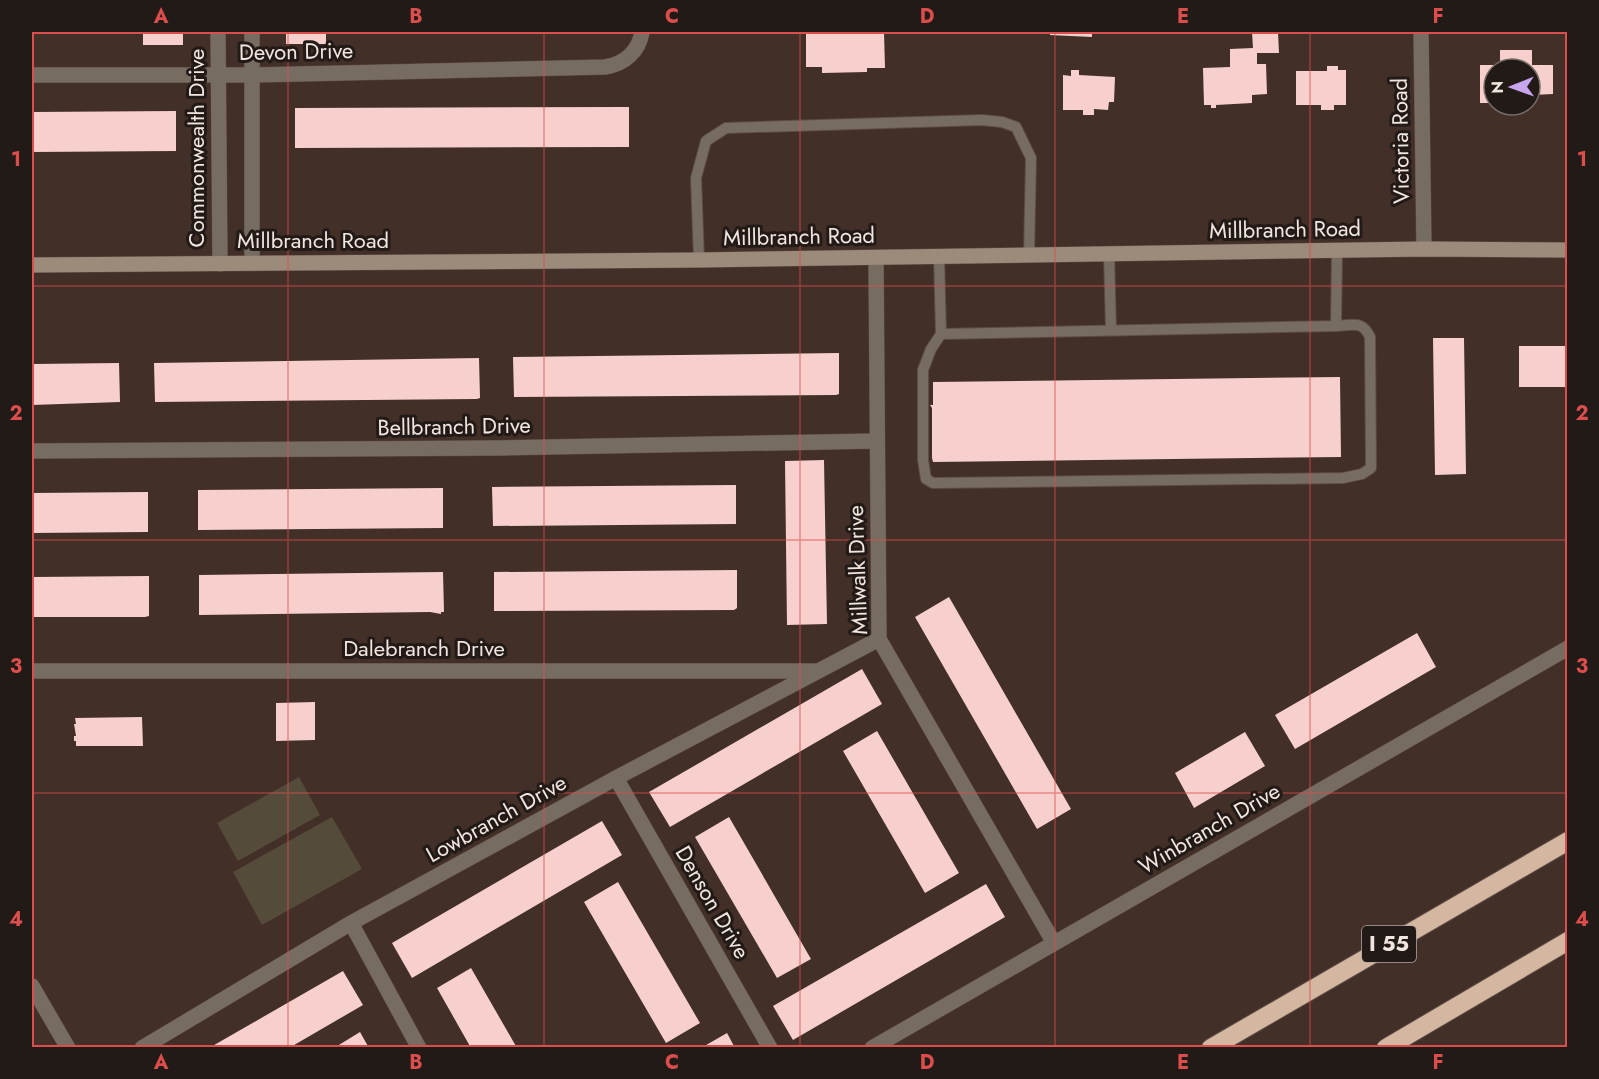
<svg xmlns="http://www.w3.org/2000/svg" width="1599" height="1079" font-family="Jost,sans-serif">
<rect width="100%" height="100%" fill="#422f28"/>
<path fill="#544b3a" d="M299,777L320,815L238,861L217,823Z
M332,817L362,869L262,925L233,872Z"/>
<path fill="#f7d0cd" d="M143,32H183V45H143Z
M286,32H326V44H286Z
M806,32H884L885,68H867V72L822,73V67H806Z
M1050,32H1092V37L1050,35Z
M1252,32H1278L1279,53H1257V64H1266L1267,94L1252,95V103L1216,105V108H1211V105H1204L1203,68L1230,67V49L1253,48Z
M1500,50H1532V65H1553V94L1532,95V103H1530V69H1494V103H1480V65H1500Z
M1327,66H1338V70H1346V105H1334V110H1321V105H1296V71H1327Z
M1071,70H1079V75L1115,77L1114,102H1109L1108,110L1094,109V115H1083V110H1063V75L1071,76Z
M629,107V147L295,148V108Z
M176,111V151L32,152V112Z
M1433,338H1464L1466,474L1435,475Z
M1519,346H1568V387H1519Z
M839,353V394L836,395L514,397L513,357Z
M479,358L480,398L477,399L155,402L154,363Z
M119,363L120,402L32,405V364Z
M1340,377L1341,457L933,462L932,458V408L930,405H933V382Z
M824,460L827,624L787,625L785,461Z
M736,485V524L493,526L492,487Z
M443,488V528L198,530V490Z
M148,492V532L32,533V493Z
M737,570V608L734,610L494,611V572Z
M443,572L444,612H441V614L430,612L199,615V575Z
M149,576V616L145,617H32V577Z
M949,597L1071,809L1037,829L915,617Z
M1417,633L1436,667L1295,749L1275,715Z
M862,669L882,704L670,827L649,792Z
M315,702V740L276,741V703Z
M142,717L143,746H76V741H74V736H76L74,724H76L75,718Z
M877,731L959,873L925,893L843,751Z
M1245,732L1265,766L1194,808L1175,773Z
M729,817L811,959L777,978L695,837Z
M602,821L622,855L412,978L392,943Z
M618,882L700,1023L666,1043L584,902Z
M986,884L1005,917L793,1040L773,1006Z
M471,968L517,1048H471L437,988Z
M343,971L363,1005L289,1048H209Z
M360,1032L369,1048H334Z
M727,1033L735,1048H701Z"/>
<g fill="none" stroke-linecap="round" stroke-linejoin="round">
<defs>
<path id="service" d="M1109,254L1111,330
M939,256L941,334L931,349L923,370V460L926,479L933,483L1343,478L1362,474L1371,468L1370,337C1362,320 1353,325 1336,326L1337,251
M699,260L696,178L706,141L726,128L982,120L1002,122L1016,127L1031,158L1029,255
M941,334L1336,326"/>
<path id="minor" d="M218,32L220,264
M252,32V263
M1421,32L1424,249
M32,75H252L605,67C625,64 639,51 642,32
M876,258L879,639L1054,943
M32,451L498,448L877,441
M32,671H814
M616,778L770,1048
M351,923L419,1048
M32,986L68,1048
M142,1048L351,923L616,778L879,639
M872,1048L1568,648"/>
<path id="secondary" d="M32,265L699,260L1424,249L1568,250"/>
<path id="motorway" d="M1211,1048L1568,841
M1386,1048L1568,941"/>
</defs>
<use href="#service" stroke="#5e4c45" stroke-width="12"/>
<use href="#minor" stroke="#5e4c45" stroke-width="16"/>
<use href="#secondary" stroke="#5e4c45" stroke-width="16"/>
<use href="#motorway" stroke="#5e4c45" stroke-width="20"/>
<use href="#service" stroke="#776c62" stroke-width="10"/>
<use href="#minor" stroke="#776c62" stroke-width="15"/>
<use href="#secondary" stroke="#9c8a7b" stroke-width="15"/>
<use href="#motorway" stroke="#d3b7a0" stroke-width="18"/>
</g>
<path fill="none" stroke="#db4e4d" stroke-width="1.5" stroke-opacity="0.55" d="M288,32V1048M544,32V1048M800,32V1048M1055,32V1048M1310,32V1048M32,286H1568M32,540H1568M32,793H1568"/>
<g text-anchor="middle" stroke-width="6" stroke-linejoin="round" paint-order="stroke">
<rect fill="#221a16" stroke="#b3a8a3" stroke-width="1.5" x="1362" y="926" width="54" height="36" rx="4.5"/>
<g font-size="21" font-weight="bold" fill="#f1e5e0">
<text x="1389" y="951">I 55</text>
</g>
<g font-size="22" fill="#f1e5e0" stroke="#221a16">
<text transform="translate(296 51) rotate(-1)" y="8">Devon Drive</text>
<text transform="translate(1400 141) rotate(-91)" y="8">Victoria Road</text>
<text transform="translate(196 148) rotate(-90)" y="8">Commonwealth Drive</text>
<text transform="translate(1285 229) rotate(-1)" y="8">Millbranch Road</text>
<text transform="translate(799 236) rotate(-1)" y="8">Millbranch Road</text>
<text x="313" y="248">Millbranch Road</text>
<text transform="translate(454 426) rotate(-1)" y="8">Bellbranch Drive</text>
<text transform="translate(857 570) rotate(-92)" y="8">Millwalk Drive</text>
<text x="424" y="656">Dalebranch Drive</text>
<text transform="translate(496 818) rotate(-29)" y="8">Lowbranch Drive</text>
<text transform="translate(1209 828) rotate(-30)" y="8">Winbranch Drive</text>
<text transform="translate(713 902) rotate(60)" y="8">Denson Drive</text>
</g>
</g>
<rect width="1599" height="1079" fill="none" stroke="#221a16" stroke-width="66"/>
<g transform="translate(1512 87) rotate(269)"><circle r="28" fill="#221a16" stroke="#756b67" stroke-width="1.5"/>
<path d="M0-4.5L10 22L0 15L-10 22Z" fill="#c8a6ef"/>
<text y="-9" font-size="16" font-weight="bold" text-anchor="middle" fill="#f1e5e0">N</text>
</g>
<rect x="33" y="33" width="1533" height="1013" fill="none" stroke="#db4e4d" stroke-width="2"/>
<g font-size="20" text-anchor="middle" font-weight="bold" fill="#db4e4d">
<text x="161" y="23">A</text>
<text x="416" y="23">B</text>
<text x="672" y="23">C</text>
<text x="927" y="23">D</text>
<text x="1183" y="23">E</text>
<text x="1438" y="23">F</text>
<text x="16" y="166">1</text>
<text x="1582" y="166">1</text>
<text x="16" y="420">2</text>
<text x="1582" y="420">2</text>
<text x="16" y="673">3</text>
<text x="1582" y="673">3</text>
<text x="16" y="926">4</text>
<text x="1582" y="926">4</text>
<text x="161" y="1069">A</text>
<text x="416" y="1069">B</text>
<text x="672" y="1069">C</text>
<text x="927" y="1069">D</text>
<text x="1183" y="1069">E</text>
<text x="1438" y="1069">F</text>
</g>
</svg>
